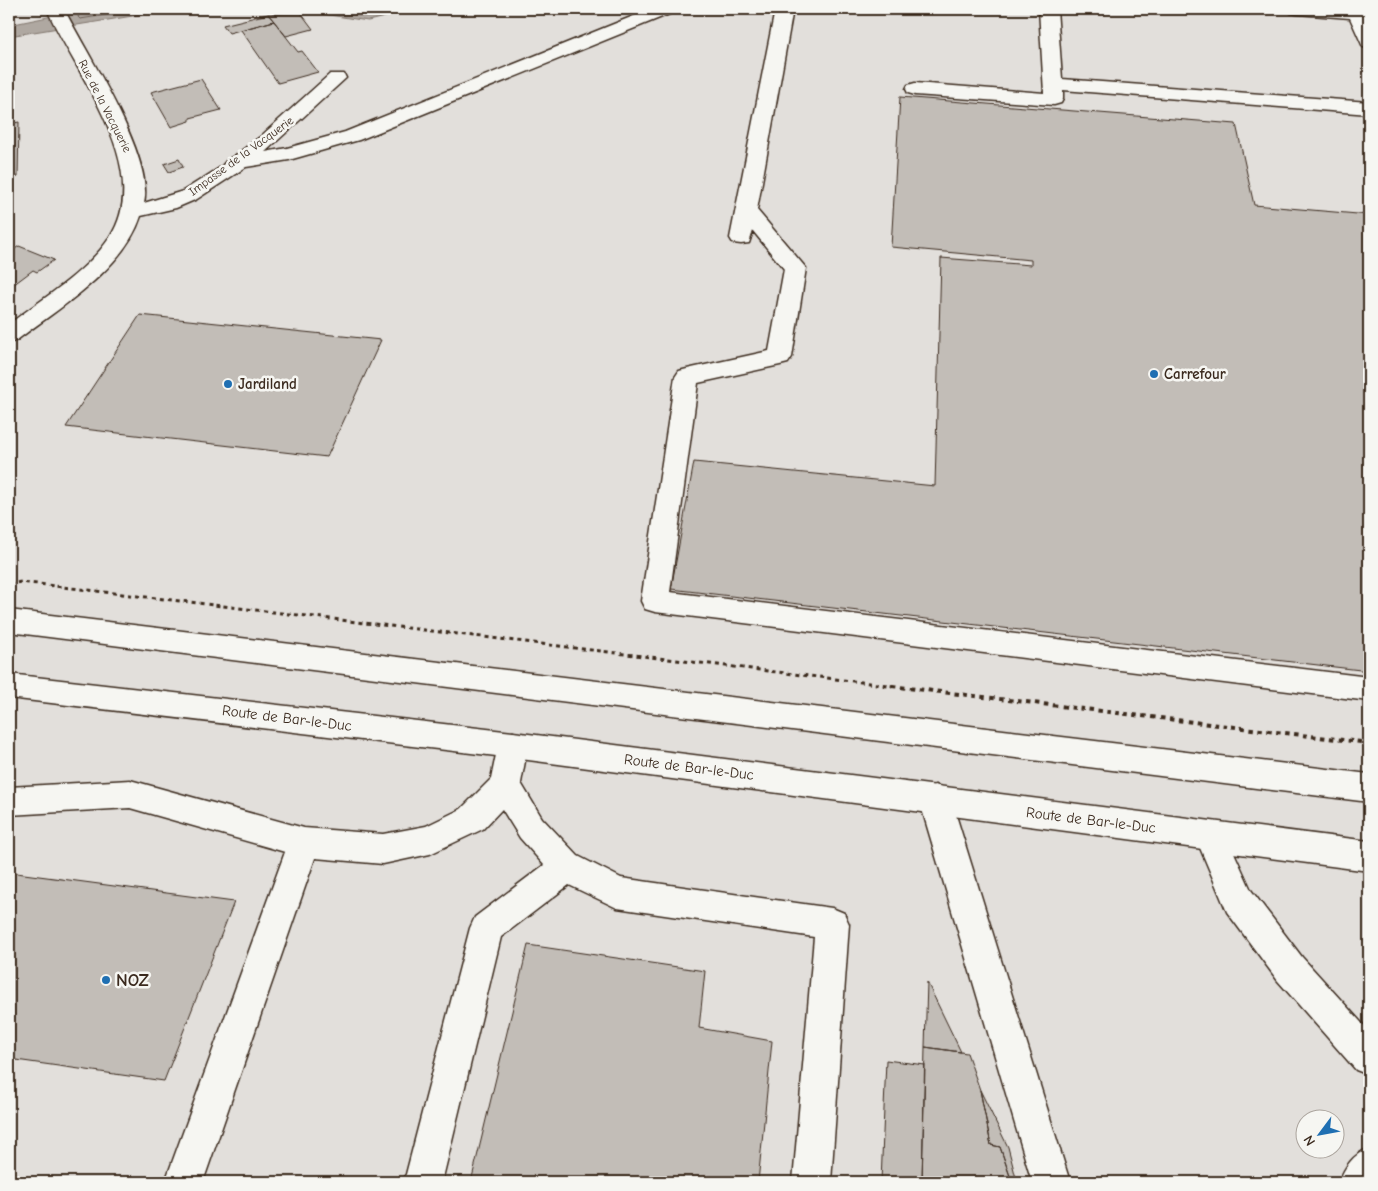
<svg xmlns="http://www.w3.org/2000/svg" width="1378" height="1191" font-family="'Comic Neue',sans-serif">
<rect width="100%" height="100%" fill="#efeeea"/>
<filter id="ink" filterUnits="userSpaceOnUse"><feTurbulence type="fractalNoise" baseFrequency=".02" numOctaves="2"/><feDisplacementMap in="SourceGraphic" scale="10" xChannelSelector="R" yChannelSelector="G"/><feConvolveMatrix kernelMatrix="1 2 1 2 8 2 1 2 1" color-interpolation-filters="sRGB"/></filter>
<g filter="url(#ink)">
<path fill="#e2dfdb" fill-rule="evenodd" d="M9,9H1369V1182H9ZM1306,1118H1336V1148H1306Z"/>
<path fill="#afa8a1" stroke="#81766d" d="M87,9H232L145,14L9,36V25Z
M291,9H418L368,21Z"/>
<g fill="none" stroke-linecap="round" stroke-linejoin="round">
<path stroke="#695c52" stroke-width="1" d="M81,9L78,17L80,19L144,9
M323,9L367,16L401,9"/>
</g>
<path fill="#c2bdb7" stroke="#3b2a1e" d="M301,13L313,29L286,36L268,14Z
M268,14L274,21L229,33L223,25Z
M274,21L298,52L302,51L318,72L278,83L241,30Z
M201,79L221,110L190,118V121L171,127L151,92Z
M900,97L1236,124L1254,205L1369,215V671L671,589L694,462L935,486L941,258L1031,265V260L891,247Z
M19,122L18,177L9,178V124Z
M179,159L183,167L169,172L164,164Z
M19,246L54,260L37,272L33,270L9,288V253Z
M140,315L381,340L327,457L66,427Z
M9,872L234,902L164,1081L9,1059Z
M528,945L705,971L699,1028L772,1041L758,1182H471Z
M927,982L961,1052L925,1047Z
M925,1047L967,1053L980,1090L991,1145L1000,1147L1012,1182H922Z
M886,1060L925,1065L922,1182H881Z
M980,1090L1008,1147L1017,1182H1012L1000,1147L991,1145Z"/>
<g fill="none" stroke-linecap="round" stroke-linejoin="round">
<defs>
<path id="minor" d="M47,9H64C86,52 155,158 144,203L183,191L221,167L228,159L233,157L260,137L330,74H344L346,78L265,152L287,148L345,132L651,9H675L672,13L359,140L289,160L246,167L197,199L176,208L141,216C124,269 59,308 17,340L9,343V324C43,298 86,273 110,237C155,167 74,73 47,9Z
M772,9H789L792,15L757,210L806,268L792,357L788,363L780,365L698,383L670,592L1369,677V701L655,612L645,609L641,601L675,377L679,371L687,369L769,351L784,269L753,231L749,243L741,244L733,243L730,238L774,15Z
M1039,9H1057L1062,79L1369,102V114L1063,90V99L1061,103L1054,105L915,95L908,93L906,89L908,85L915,83L1044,93Z
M1288,9H1369V48L1363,47L1350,18L1297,14L1291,13Z
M513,732L524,736L528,745L521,783L542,818L578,856L621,878L832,908L844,913L849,924L831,1182H793L814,937L617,908L569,885L501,937L442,1182H404L470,928L475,917L544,865L520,838L502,809L483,829L430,854L383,864L315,858L203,1182H165L285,852L130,808L9,815V787L130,780L304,828L383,834L426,826L461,809L491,779L498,745L502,736Z
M935,785L946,789L951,799L1070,1182H1032L919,799L924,789Z
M1211,822L1222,826L1251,890L1302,957L1369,1031V1075L1356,1070L1278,981L1227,912L1195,836L1200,826Z
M1369,1148V1182H1339C1345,1166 1353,1155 1369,1148Z"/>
<path id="major" d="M9,610L1369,774V802L9,632Z
M9,674L513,732L1369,841V871L513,758L9,698Z"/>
</defs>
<use href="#minor" stroke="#3b2a1e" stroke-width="3"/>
<use href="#major" stroke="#3b2a1e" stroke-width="3"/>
<path stroke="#3b2a1e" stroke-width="3" stroke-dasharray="4 4" stroke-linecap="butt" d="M9,584L21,582L894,686"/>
<path stroke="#3b2a1e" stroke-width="4" stroke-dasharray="4.5 4.5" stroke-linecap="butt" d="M883,685L1369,743"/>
<use href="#minor" fill="#f6f6f2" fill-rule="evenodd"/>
<use href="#major" fill="#f6f6f2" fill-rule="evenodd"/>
</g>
</g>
<g fill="#1f6fb2" stroke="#f6f6f2" stroke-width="2">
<circle cx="1154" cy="374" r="5"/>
<circle cx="228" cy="384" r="5"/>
<circle cx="106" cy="980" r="5"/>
</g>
<g text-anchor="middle" stroke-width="5" stroke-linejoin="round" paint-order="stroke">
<g font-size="12" fill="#3b2a1e" stroke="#f6f6f2">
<text transform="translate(105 106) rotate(63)" y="4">Rue de la Vacquerie</text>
<text transform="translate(241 156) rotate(-36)" y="4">Impasse de la Vacquerie</text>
</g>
<g font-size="15" font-weight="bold" fill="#3b2a1e" stroke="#f6f6f2" text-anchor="start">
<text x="1164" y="379">Carrefour</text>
<text x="238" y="389">Jardiland</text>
</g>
<g font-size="15" fill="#3b2a1e" stroke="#f6f6f2">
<text transform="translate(287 718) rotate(7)" y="5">Route de Bar-le-Duc</text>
<text transform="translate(689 767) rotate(7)" y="5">Route de Bar-le-Duc</text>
<text transform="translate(1091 820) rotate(7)" y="5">Route de Bar-le-Duc</text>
</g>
<g font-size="18" font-weight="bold" fill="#3b2a1e" stroke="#f6f6f2" text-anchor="start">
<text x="116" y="986">NOZ</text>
</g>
</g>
<rect width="1378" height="1191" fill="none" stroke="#f6f6f2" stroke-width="30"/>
<rect x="15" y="15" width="1348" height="1161" fill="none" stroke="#3b2a1e" stroke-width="2" filter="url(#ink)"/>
<g transform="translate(1320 1134) rotate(238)"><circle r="24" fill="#f6f6f2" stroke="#aba49d"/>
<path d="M0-4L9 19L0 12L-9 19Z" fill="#1f6fb2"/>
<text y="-8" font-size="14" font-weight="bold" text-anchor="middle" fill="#3b2a1e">N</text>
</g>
</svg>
